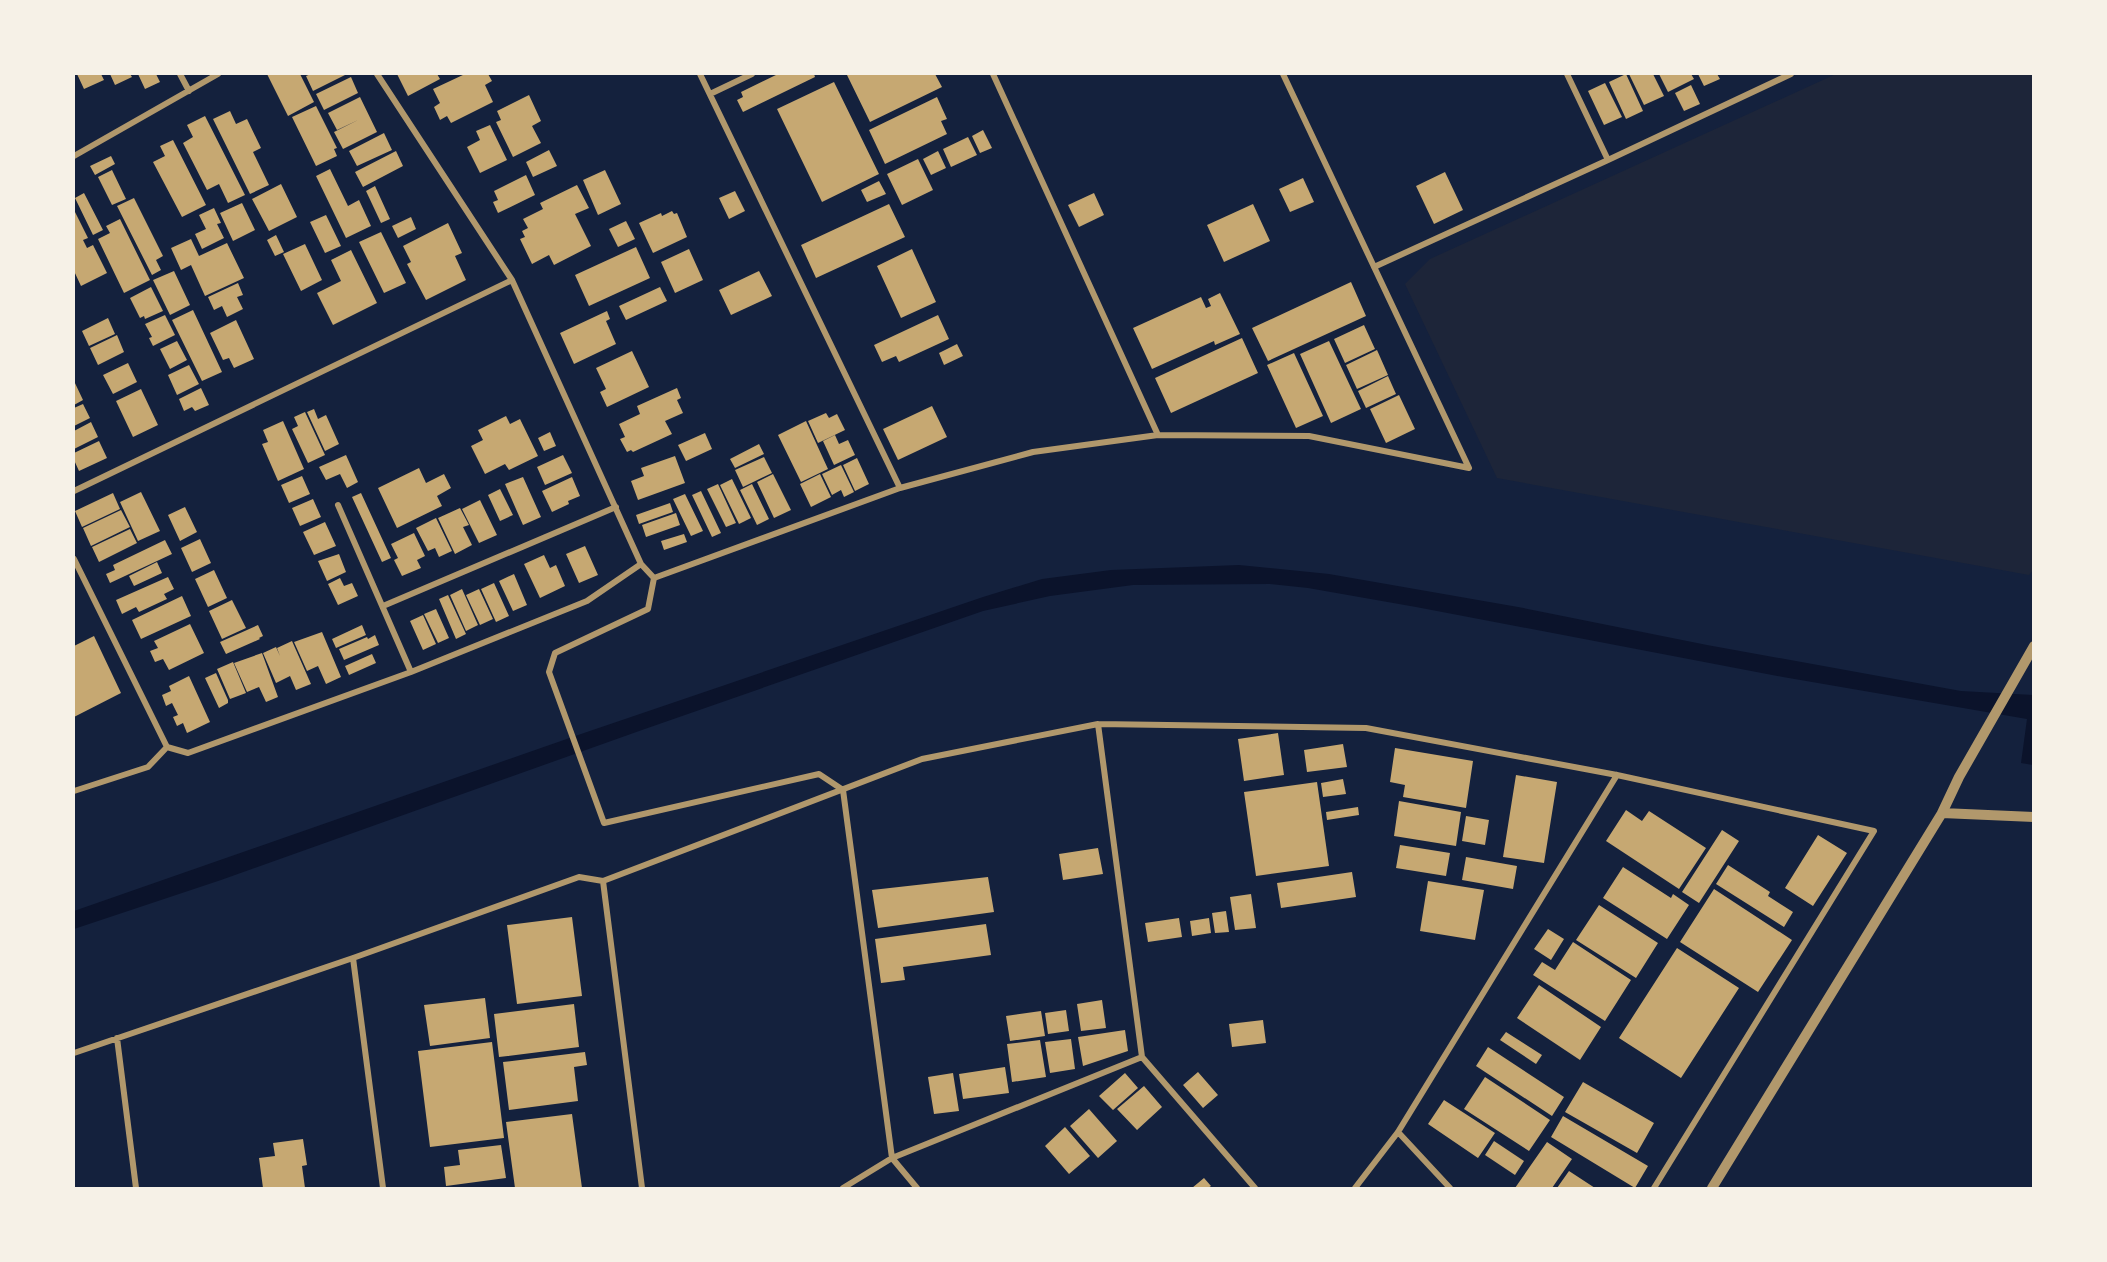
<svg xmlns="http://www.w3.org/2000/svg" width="2107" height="1262" font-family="Quicksand,sans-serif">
<rect width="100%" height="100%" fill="#14213d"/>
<path fill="#1d2539" d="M1836,74H2033L2034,569L2029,575L1497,478L1405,284L1430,259Z"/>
<path fill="#0b132b" d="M1239,565L1329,574L1518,607L1707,645L1961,691L2033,695V765L2021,763L2027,719L1783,677L1416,607L1308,588L1270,584L1133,585L1050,596L983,611L642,730L221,880L74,929V911L581,734L983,597L1042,579L1111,570Z"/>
<path fill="#c6a872" d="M77,74H101L104,80L84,89Z
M110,74H130L132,77L115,85Z
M138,74H156L160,82L145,89Z
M267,74H300L314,102L288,116Z
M311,74H347L313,91L306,76Z
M397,74H437L440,79L408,96Z
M465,74H488L492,81L485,85L493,102L451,123L447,116L440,120L434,107L440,103L433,89Z
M778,74H814L815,77L743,112L737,100L743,97L741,92Z
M850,74H935L942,87L870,122L847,75Z
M1626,74L1643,111L1626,119L1609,82Z
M1629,74H1653L1664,96L1644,105Z
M1659,74H1691L1694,79L1668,92Z
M1698,74H1717L1720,79L1704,86Z
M351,77L358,93L324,110L316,94Z
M834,82L879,174L822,202L777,109Z
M1605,83L1622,117L1604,125L1588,91Z
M1691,85L1700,104L1684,111L1675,93Z
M529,95L541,121L532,126L541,143L513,157L496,122L501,120L497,111Z
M360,97L377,132L343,149L334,132L358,120L337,130L328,113Z
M937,97L947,119L941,121L947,134L885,164L869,130Z
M316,106L337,148L334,149L337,156L316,166L292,117Z
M230,111L236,124L247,119L261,148L253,152L269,185L250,194L213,119Z
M205,116L245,195L228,203L219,184L207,190L183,143L193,137L187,125Z
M490,125L507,160L480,173L467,147L480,140L476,131Z
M983,130L992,148L980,153L972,136Z
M384,133L392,150L357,166L349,151Z
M968,137L977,155L951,167L943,149Z
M173,140L206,205L182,217L153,162L165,156L160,146Z
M549,150L557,166L533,177L526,162Z
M396,151L403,166L363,187L355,172Z
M938,151L946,168L931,175L923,159Z
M111,156L115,164L95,175L90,166Z
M918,159L933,190L902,205L887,174Z
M330,169L348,206L359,200L371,226L346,238L316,176Z
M112,170L126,199L112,205L98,177Z
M605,170L621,204L598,215L583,180Z
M1445,172L1463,210L1434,224L1416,186Z
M526,175L535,195L498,213L493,202L498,200L494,191Z
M1303,178L1314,202L1290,212L1279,189Z
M879,181L886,194L867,202L861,190Z
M281,184L297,217L269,231L252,199Z
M577,185L589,208L575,214L591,246L554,265L549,255L532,264L520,239L525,237L522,231L528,228L523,219L543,209L540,203Z
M375,186L390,219L381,223L366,191Z
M735,191L745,211L729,219L719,198Z
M84,193L103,230L93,235L75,198Z
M1094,193L1104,215L1079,227L1068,205Z
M134,198L163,256L156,260L161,270L152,275L117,206Z
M242,203L255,230L233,241L220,213Z
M889,204L905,237L816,278L801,245Z
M1253,204L1270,241L1224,262L1207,225Z
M214,208L221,223L217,224L224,238L202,249L195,234L206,229L199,215Z
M74,210L88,238L83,240L87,248L93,245L107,273L81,286L74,271Z
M672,211L674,214L677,213L687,237L653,253L639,223L661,213L662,216Z
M326,215L341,246L325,253L310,222Z
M411,217L416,229L398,238L392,226Z
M120,219L150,280L124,293L98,239L110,233L106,226Z
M626,221L635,239L618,247L609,229Z
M448,223L462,253L455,256L466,280L426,300L407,264L411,262L403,246Z
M381,232L406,283L384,293L359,242Z
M276,235L284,252L275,256L267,240Z
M191,239L199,256L227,243L244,278L205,296L191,265L181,270L171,248Z
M305,244L322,280L301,291L283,254Z
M636,247L650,278L589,306L575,275Z
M689,249L703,280L675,293L661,262Z
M912,249L936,302L901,318L877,266Z
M351,250L377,303L333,325L317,293L341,281L331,260Z
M174,271L190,305L170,315L153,280Z
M759,271L772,296L731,315L719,290Z
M1351,282L1366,316L1268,361L1252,328Z
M238,283L243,295L237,297L243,309L227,317L222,306L214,310L208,297Z
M151,287L163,311L145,319L144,316L140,318L130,298Z
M660,287L667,301L626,320L619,306Z
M1220,293L1240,334L1215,345L1214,341L1152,369L1133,328L1201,297L1206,308L1211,306L1208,299Z
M193,310L222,372L202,381L172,320Z
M607,311L610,319L606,321L616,344L574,364L560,333Z
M165,315L175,335L153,346L149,338L152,337L145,324Z
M938,315L949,339L899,362L896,356L882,362L874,345Z
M108,318L115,334L89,346L82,331Z
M236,320L254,359L234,368L229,358L223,360L210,333Z
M1364,325L1375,349L1345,363L1334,339Z
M117,335L124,352L98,365L90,348Z
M1242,338L1258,373L1171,413L1155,378Z
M177,341L187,360L170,369L160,349Z
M1329,341L1361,409L1331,423L1300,354Z
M957,344L963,356L944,365L939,353Z
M1377,350L1388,375L1357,389L1346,365Z
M632,351L649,387L607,407L600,392L606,389L596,368Z
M1294,353L1323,416L1296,428L1267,365Z
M128,363L137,382L113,394L103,375Z
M189,365L199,384L177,395L168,375Z
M1388,376L1396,394L1366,408L1358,391Z
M74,381L83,400L74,405Z
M201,388L209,405L195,411L192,407L184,411L179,399Z
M677,388L681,398L677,400L683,413L665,421L672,434L633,452L631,450L627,452L620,439L625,437L619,424L640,414L637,406Z
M141,389L158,425L133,437L116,401Z
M1399,395L1415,429L1386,443L1370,409Z
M83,404L90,418L74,426V408Z
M932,406L947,437L898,460L883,429Z
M314,409L318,419L326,415L339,444L325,451L307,412Z
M305,412L325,455L308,463L292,429L298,426L294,417Z
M826,413L829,418L837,414L845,430L818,443L808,421Z
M506,416L510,424L520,419L538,456L509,470L505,464L485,474L471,446L483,440L478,430Z
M283,421L304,469L278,481L262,444L268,442L263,430Z
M806,421L828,469L801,482L778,435Z
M91,422L98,437L74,449V431Z
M550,432L556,446L544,451L538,438Z
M705,433L712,449L686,461L678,445Z
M835,435L839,444L848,440L855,455L834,465L823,441Z
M99,441L107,458L79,471L74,460V453Z
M759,444L764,454L735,468L730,459Z
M346,455L358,482L347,488L340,474L326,480L319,467Z
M563,455L572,473L545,485L537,467Z
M675,456L685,483L638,500L631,481L644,476L641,468Z
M764,457L772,473L743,487L735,470Z
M857,458L869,484L855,491L843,465Z
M841,465L854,492L844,497L841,490L832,495L822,474Z
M419,468L426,483L444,474L451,488L437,496L442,506L397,528L378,488Z
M773,474L791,510L774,518L757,482Z
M820,474L831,497L811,507L800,484Z
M302,476L310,494L289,503L281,485Z
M523,477L541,517L523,525L505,484Z
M572,477L580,496L568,501L569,504L552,512L542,491Z
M732,479L751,518L739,524L720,485Z
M718,484L736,523L726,527L707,489Z
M752,484L769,519L757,525L740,490Z
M500,489L513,515L500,521L488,495Z
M701,491L721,533L712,537L692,495Z
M141,492L160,531L138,541L120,502Z
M113,493L120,509L82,527L75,511Z
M361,493L391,558L382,562L352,497Z
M685,494L703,531L691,536L673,499Z
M313,499L321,517L300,526L292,508Z
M480,500L497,535L479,543L462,509Z
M670,503L673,512L639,524L636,515Z
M185,507L197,532L180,541L168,515Z
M460,508L469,525L463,527L472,545L455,554L438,518Z
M121,510L130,527L91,546L83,528Z
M676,513L680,525L646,537L642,525Z
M436,518L452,551L439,557L435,548L428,551L416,528Z
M325,522L336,546L314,555L303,532Z
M130,529L137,543L99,562L92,547Z
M414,533L425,556L417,560L421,568L402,576L394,560L398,558L391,544Z
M684,534L687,542L664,550L661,541Z
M200,539L211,563L192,572L181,548Z
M165,540L172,554L110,583L106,574L115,570L113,565Z
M585,546L598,575L579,583L566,554Z
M339,554L346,572L327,581L318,561Z
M544,555L550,568L556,565L565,586L540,598L524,564Z
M157,562L162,573L134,586L129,576Z
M214,570L227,598L208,607L195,579Z
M514,574L527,605L513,611L499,581Z
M168,577L174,589L164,594L167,599L139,612L136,607L122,614L116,600Z
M340,578L344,586L352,583L358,596L338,605L328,584Z
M494,583L509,616L496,622L481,589Z
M462,589L478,625L466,631L450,595Z
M479,589L493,619L480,625L466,595Z
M448,595L466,634L456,639L439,599Z
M182,596L191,616L141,639L132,620Z
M232,600L246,628L222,639L209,611Z
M436,609L449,638L438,643L424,614Z
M423,615L436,644L423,650L410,621Z
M190,624L204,653L169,670L163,659L155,662L150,651L158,648L154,641Z
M258,625L263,636L259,638L260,639L226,654L220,642Z
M362,625L366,635L336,648L332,639Z
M322,632L341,677L326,684L318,666L307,671L294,642Z
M375,635L379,645L344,660L339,649L367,637L368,639Z
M94,636L121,693L74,717V646Z
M292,641L311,684L296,690L290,676L276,683L263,653L276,647L280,656L277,648Z
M262,653L278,697L266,702L259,687L247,692L234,663Z
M372,654L376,663L349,675L345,666Z
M233,662L246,693L230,699L217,669Z
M216,673L228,700V703L219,708L205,678Z
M189,676L210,722L187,733L183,723L177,726L173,717L178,715L172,703L166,706L162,695L171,691L169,686Z
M1278,733L1284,775L1244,781L1238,739Z
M1343,744L1347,767L1307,772L1304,750Z
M1395,748L1473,761L1466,808L1403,797L1405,785L1390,782Z
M1516,775L1557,782L1544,863L1503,857Z
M1343,779L1346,794L1323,797L1321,783Z
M1317,782L1329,866L1256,876L1244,792Z
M1399,801L1461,812L1456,846L1394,836Z
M1358,807L1359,815L1327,820L1326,812Z
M1626,810L1642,821L1649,811L1706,848L1679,889L1606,841Z
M1466,816L1489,820L1485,845L1462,841Z
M1722,830L1739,841L1699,903L1682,892Z
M1818,835L1847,853L1813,906L1785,888Z
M1400,845L1450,853L1446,876L1396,868Z
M1098,848L1103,874L1063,880L1059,854Z
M1466,857L1517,866L1513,889L1462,880Z
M1728,865L1770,892L1768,896L1793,912L1784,927L1716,884Z
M1623,867L1671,898L1673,894L1689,905L1667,939L1603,898Z
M1352,872L1356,897L1281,908L1277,883Z
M988,877L994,912L878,928L872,890Z
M1428,881L1484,890L1475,940L1420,931Z
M1714,889L1792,940L1758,992L1680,942Z
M1251,894L1256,928L1235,930L1230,897Z
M1599,905L1658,943L1636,978L1576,940Z
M1226,911L1229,932L1215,933L1212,913Z
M572,917L582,996L517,1004L507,925Z
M1179,918L1182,937L1148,942L1145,923Z
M1209,918L1211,933L1192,936L1190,921Z
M986,924L991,955L903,967L905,980L881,983L875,939Z
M1548,929L1564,939L1551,960L1534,949Z
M1573,942L1631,980L1605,1021L1533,975L1542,962L1555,970Z
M1677,948L1739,988L1681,1078L1619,1038Z
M1539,985L1601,1027L1580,1060L1517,1018Z
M485,998L490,1038L430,1046L424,1005Z
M1102,1000L1106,1028L1081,1031L1077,1004Z
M574,1004L579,1047L499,1057L494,1014Z
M1066,1010L1069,1031L1048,1034L1045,1013Z
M1041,1011L1045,1036L1010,1041L1006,1016Z
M1263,1020L1266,1043L1232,1047L1229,1024Z
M1125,1030L1128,1051L1083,1066L1078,1037Z
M1506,1032L1542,1055L1536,1064L1500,1040Z
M1071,1039L1075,1069L1050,1073L1045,1042Z
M1040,1040L1046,1077L1012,1082L1007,1044Z
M492,1042L504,1138L430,1147L418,1051Z
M1488,1047L1564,1097L1552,1116L1476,1066Z
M585,1052L587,1065L574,1067L578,1101L509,1110L503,1062Z
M1005,1067L1009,1093L963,1099L959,1074Z
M1198,1072L1218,1095L1203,1108L1183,1085Z
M953,1073L959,1111L934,1114L928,1077Z
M1125,1073L1138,1088L1113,1110L1099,1096Z
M1485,1077L1550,1120L1529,1151L1464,1109Z
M1583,1082L1654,1123L1637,1153L1565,1112Z
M1144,1086L1162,1107L1137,1130L1117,1109Z
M1444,1100L1495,1133L1478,1158L1428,1124Z
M1089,1109L1117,1141L1098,1158L1070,1126Z
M572,1114L582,1188H515L506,1122Z
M1563,1116L1648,1166L1635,1188L1551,1137Z
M1065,1127L1090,1156L1069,1174L1045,1146Z
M303,1139L307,1165L302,1166L305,1188H263L259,1158L275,1156L273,1143Z
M1494,1141L1524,1161L1515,1175L1485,1155Z
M1547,1142L1572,1159L1552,1188H1515Z
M501,1145L506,1178L446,1186L444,1167L460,1165L458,1150Z
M1569,1171L1595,1188H1557Z
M1204,1178L1211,1186L1208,1188H1192Z"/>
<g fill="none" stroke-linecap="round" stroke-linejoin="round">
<path stroke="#b1986c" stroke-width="6" d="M180,74L189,91
M377,74L512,280L641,564L654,578
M700,74L900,488
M993,74L1158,435
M1283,74L1469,468
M1567,74L1608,160
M710,94L752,74
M74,156L218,74
M1374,267L1608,160L1791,74
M74,491L512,280
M338,505L411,672
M74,559L167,747
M383,606L616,507
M1098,724L1142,1057L1255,1188
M74,791L148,767L167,747L188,753L411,672L587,601L641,564
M603,881L642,1188
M353,958L383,1188
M117,1038L136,1188
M74,1053L353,958L579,877L603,881L922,759L1098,724L1366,728L1617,775L1874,831L1654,1188
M1398,1132L1450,1188
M843,1188L892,1158L1142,1057
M917,1188L892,1158L843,790L819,774L604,823L549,672L555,653L648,609L654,578L900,488L1033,452L1158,435L1309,436L1469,468
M1355,1188L1398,1132L1617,775"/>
<path stroke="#b1986c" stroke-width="10" d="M1942,813L2034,817
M1712,1188L1942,813L1959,777L2034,646"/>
</g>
<rect width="2107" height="1262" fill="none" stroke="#f6f1e7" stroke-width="150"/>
</svg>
